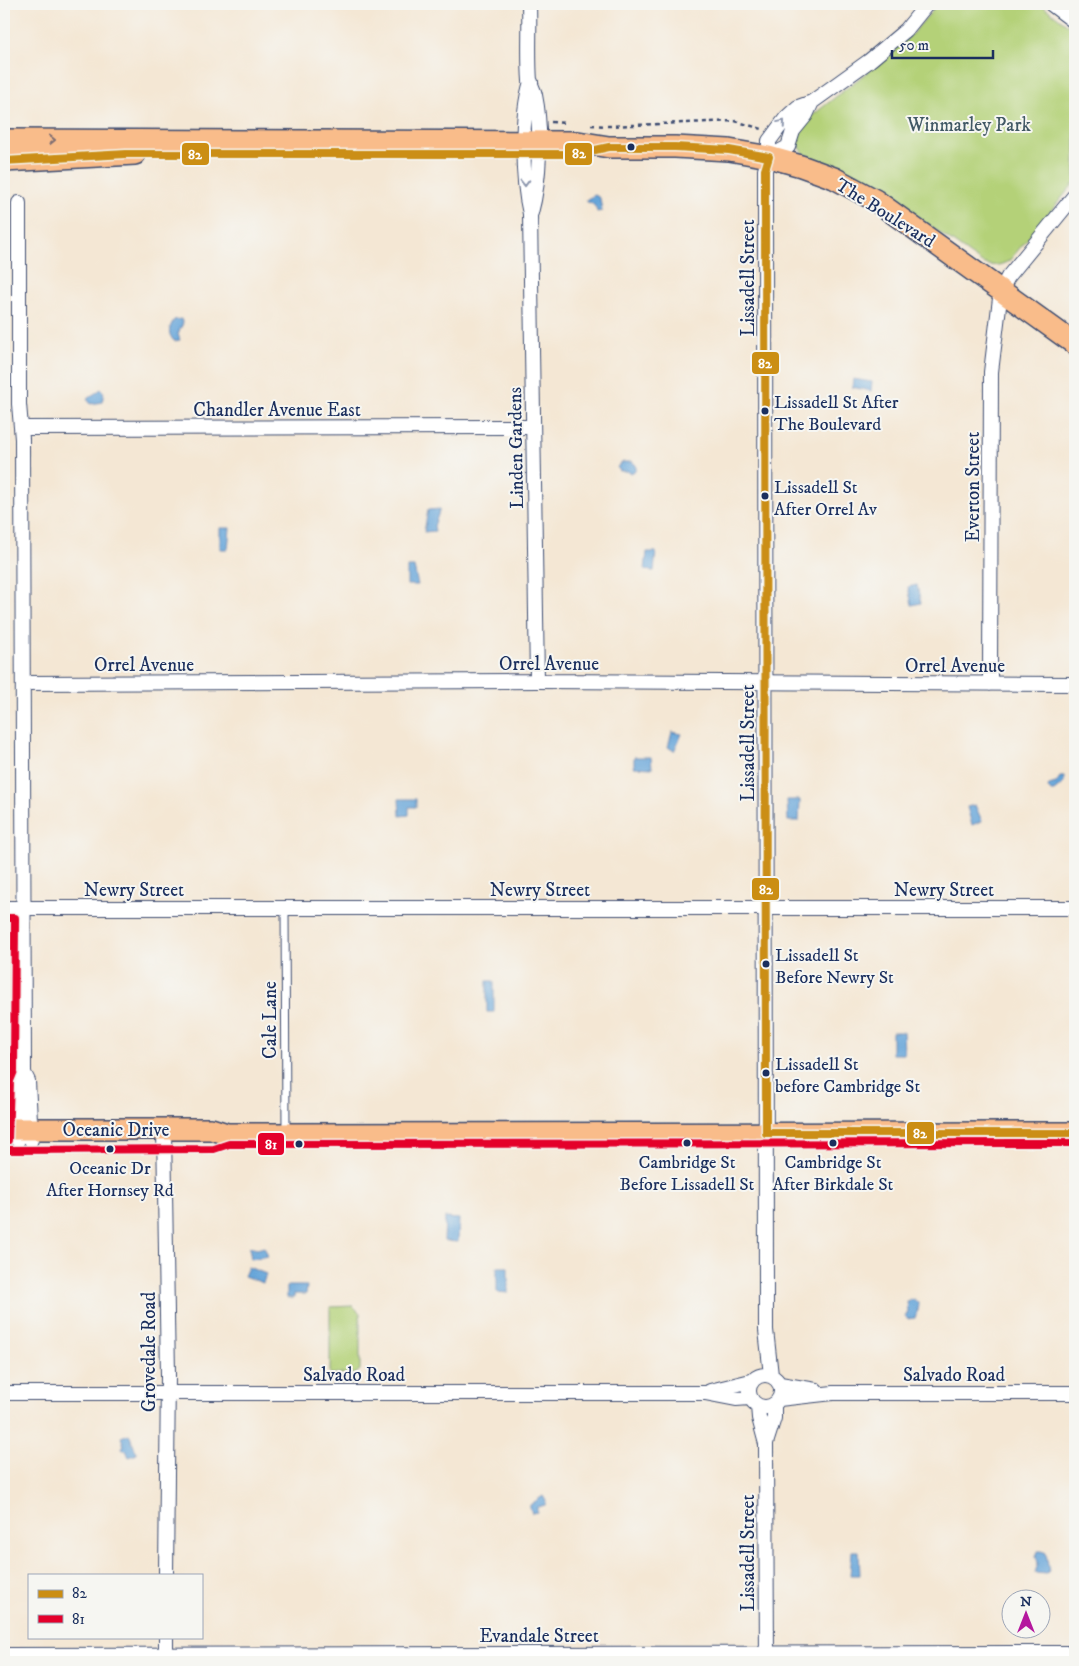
<svg xmlns="http://www.w3.org/2000/svg" width="1079" height="1666" font-family="'IM FELL DW Pica',serif">
<rect width="100%" height="100%" fill="#f6f6f2"/>
<filter id="ink" filterUnits="userSpaceOnUse"><feTurbulence type="fractalNoise" baseFrequency=".02" numOctaves="2"/><feDisplacementMap in="SourceGraphic" scale="10" xChannelSelector="R" yChannelSelector="G"/><feConvolveMatrix kernelMatrix="1 2 1 2 8 2 1 2 1" color-interpolation-filters="sRGB"/></filter>
<filter id="wash" filterUnits="userSpaceOnUse"><feTurbulence type="fractalNoise" baseFrequency=".0096" numOctaves="4" result="noise"/><feDisplacementMap in="SourceGraphic" scale="20" xChannelSelector="R" yChannelSelector="G"/><feGaussianBlur stdDeviation="1.12" result="paint"/><feColorMatrix in="noise" values="0 0 0 0 0 0 0 0 0 0 0 0 0 0 0 0 0 1.4 0 .05"/><feComposite in="paint" operator="in"/></filter>
<g filter="url(#wash)">
<rect width="100%" height="100%" fill="#f4e7d4"/>
<path fill="#b4d178" stroke="#68806b" d="M938,4H1040L1075,30V182L1009,261C999,266 992,267 982,263L891,198L843,169L804,154L798,144L797,136L809,118L885,58L912,34Z
M353,1306L360,1313V1370L355,1374H330V1307Z"/>
<path fill="#66a5d9" stroke="#406a9c" d="M595,195L600,198L602,211L597,212C596,207 593,202 587,202V199Z
M181,319L183,323L178,334L180,340L174,341C167,333 169,328 174,320Z
M853,379L872,382L871,391L852,387Z
M101,389L104,393L102,402L91,404L87,399Z
M623,462H632L636,465V470L631,473L627,471H620L617,467Z
M440,509L434,526L435,531L424,532L428,510Z
M220,528H230L228,549H220Z
M647,552H656L654,571L645,570Z
M407,567H414L418,585H407Z
M917,585L921,603L912,605L908,587Z
M672,732L682,734L674,751L668,747Z
M634,757H651L652,768L634,767Z
M1060,777H1064V783L1054,791H1051L1048,788L1049,785L1056,783Z
M399,799H416V807H409V815L400,816Z
M787,800H800L799,821H788Z
M975,805L982,821L972,825L967,807Z
M487,981H494V1012H487Z
M892,1032H903L904,1054H892Z
M445,1218L459,1219L458,1242L444,1241Z
M249,1247L257,1249L264,1247L268,1256L251,1259Z
M248,1267L266,1274L263,1283L244,1276Z
M497,1267H508V1293L497,1292Z
M287,1286H307L306,1294H294V1298H287Z
M913,1299L918,1303V1309L915,1318L907,1319L905,1317L908,1312L907,1301Z
M129,1434L137,1454L129,1457L126,1450H123L122,1447L124,1446L121,1437Z
M543,1496L546,1501L545,1505L537,1507V1512L532,1513L530,1508V1505Z
M852,1551H859L860,1575H850Z
M1038,1551H1042L1046,1553L1049,1572L1047,1574L1035,1573L1038,1563L1036,1556Z"/>
</g>
<g filter="url(#ink)">
<g fill="none" stroke-linecap="round" stroke-linejoin="round">
<defs>
<path id="lane" d="M285,907L286,1132"/>
<path id="street" d="M529,4C530,29 528,56 530,81C531,86 534,90 535,95C542,129 540,180 531,213
M1051,4L1075,22
M531,82C520,116 522,180 530,214L537,681
M769,157L788,147L793,131L806,115L812,102
M19,203V404L22,439L24,1073L28,1081L31,1140
M21,428L533,427
M24,683L537,681L1075,684
M990,684L991,372L1001,290L1008,277L1075,195
M4,908H1075
M164,1129L168,1375L166,1575
M18,1140L20,1081
M749 1391a16 16 0 1 1 32 0a16 16 0 1 1-32 0Z
M771,1375L766,1330L765,170L769,157V141L786,118L798,107L812,102L869,61L906,30L927,4
M780,1384L816,1390
M710,1391L751,1381
M4,1393H705L736,1399L750,1398
M779,1399L833,1393H1075
M758,1406L759,1418L766,1444L767,1662
M766,1443L774,1418V1405
M4,1655L1075,1653
M166,1662V1637"/>
<path id="primary" d="M4,140L578,142L609,147H675L729,150L769,157L801,166L834,178L875,200L1075,344
M4,161L135,154
M4,1129H211L227,1134L1075,1133"/>
</defs>
<use href="#lane" stroke="#3c4b70" stroke-width="9"/>
<use href="#street" stroke="#3c4b70" stroke-width="16"/>
<use href="#primary" stroke="#3c4b70" stroke-width="24"/>
<path stroke="#3c4b70" stroke-width="2.5" stroke-dasharray="4 4" stroke-linecap="butt" d="M551,122L566,123
M591,125L608,126L735,121L762,129"/>
<use href="#lane" stroke="#fff" stroke-width="7"/>
<use href="#street" stroke="#fff" stroke-width="14"/>
<use href="#primary" stroke="#f9bc8a" stroke-width="21"/>
<defs>
<path id="bus-1" d="M4,161L126,154H577L609,147H675L729,150L769,157
M766,1133L765,170L769,157
M766,1133H1075"/>
<path id="bus-2" d="M4,918H15L14,1071L10,1081L8,1140
M4,1150L214,1149L229,1144L1075,1143"/>
</defs>
<use href="#bus-1" stroke="#f6f6f2" stroke-width="11"/>
<use href="#bus-2" stroke="#f6f6f2" stroke-width="11"/>
<use href="#bus-1" stroke="#cb8e13" stroke-width="8"/>
<use href="#bus-2" stroke="#e4002b" stroke-width="8"/>
</g>
<defs><path id="oneway-chevron" d="M-2-3.5L2.5 0L-2 3.5" fill="none" stroke-width="1.6" stroke-linecap="round" stroke-linejoin="round" transform="scale(1.25)"/></defs>
<g stroke="#8d97ae">
<use href="#oneway-chevron" transform="translate(782 123) rotate(-50)"/>
<use href="#oneway-chevron" transform="translate(525 183) rotate(89)"/>
</g>
<use stroke="#7f6e72" href="#oneway-chevron" transform="translate(52 140)"/>
</g>
<g fill="#1b2f5e" stroke="#f6f6f2" stroke-width="2">
<circle cx="631" cy="147" r="4.5"/>
<circle cx="765" cy="411" r="4.5"/>
<circle cx="765" cy="496" r="4.5"/>
<circle cx="766" cy="964" r="4.5"/>
<circle cx="766" cy="1073" r="4.5"/>
<circle cx="687" cy="1143" r="4.5"/>
<circle cx="833" cy="1143" r="4.5"/>
<circle cx="299" cy="1144" r="4.5"/>
<circle cx="110" cy="1149" r="4.5"/>
</g>
<g text-anchor="middle" stroke-width="4" stroke-linejoin="round" paint-order="stroke">
<g font-size="18" fill="#1b2f5e" stroke="#f6f6f2" text-anchor="start">
<text x="774" y="408">Lissadell St After<tspan x="774" dy="22">The Boulevard</tspan></text>
<text x="774" y="493">Lissadell St<tspan x="774" dy="22">After Orrel Av</tspan></text>
<text x="775" y="961">Lissadell St<tspan x="775" dy="22">Before Newry St</tspan></text>
<text x="775" y="1070">Lissadell St<tspan x="775" dy="22">before Cambridge St</tspan></text>
<text x="687" y="1168" text-anchor="middle">Cambridge St<tspan x="687" dy="22">Before Lissadell St</tspan></text>
<text x="833" y="1168" text-anchor="middle">Cambridge St<tspan x="833" dy="22">After Birkdale St</tspan></text>
<text x="110" y="1174" text-anchor="middle">Oceanic Dr<tspan x="110" dy="22">After Hornsey Rd</tspan></text>
</g>
<g font-size="19" fill="#415864" stroke="#f6f6f2">
<text x="969" y="131">Winmarley Park</text>
</g>
<g font-size="19" fill="#1b2f5e" stroke="#f6f6f2">
<text transform="translate(886 212) rotate(32)" y="7">The Boulevard</text>
<text transform="translate(747 278) rotate(-90)" y="7">Lissadell Street</text>
<text x="277" y="416">Chandler Avenue East</text>
<text transform="translate(515 448) rotate(-91)" y="7">Linden Gardens</text>
<text transform="translate(972 487) rotate(-90)" y="7">Everton Street</text>
<text x="549" y="670">Orrel Avenue</text>
<text x="144" y="671">Orrel Avenue</text>
<text x="955" y="672">Orrel Avenue</text>
<text transform="translate(747 743) rotate(-90)" y="7">Lissadell Street</text>
<text x="134" y="896">Newry Street</text>
<text x="540" y="896">Newry Street</text>
<text x="944" y="896">Newry Street</text>
<text transform="translate(269 1020) rotate(-90)" y="7">Cale Lane</text>
<text x="116" y="1136">Oceanic Drive</text>
<text transform="translate(148 1352) rotate(-90)" y="7">Grovedale Road</text>
<text x="354" y="1381">Salvado Road</text>
<text x="954" y="1381">Salvado Road</text>
<text transform="translate(747 1553) rotate(-90)" y="7">Lissadell Street</text>
<text x="539" y="1642">Evandale Street</text>
</g>
</g>
<g stroke="#f6f6f2" stroke-width="2">
<rect x="564" y="142" width="29" height="24" rx="5" fill="#cb8e13"/>
<rect x="181" y="142" width="29" height="24" rx="5" fill="#cb8e13"/>
<rect x="751" y="351" width="29" height="24" rx="5" fill="#cb8e13"/>
<rect x="751" y="877" width="29" height="24" rx="5" fill="#cb8e13"/>
<rect x="906" y="1121" width="29" height="24" rx="5" fill="#cb8e13"/>
<rect x="257" y="1132" width="28" height="24" rx="5" fill="#e4002b"/>
</g>
<g font-size="14" text-anchor="middle" font-weight="bold" fill="#fff">
<text x="579" y="158">82</text>
<text x="195" y="159">82</text>
<text x="765" y="368">82</text>
<text x="766" y="894">82</text>
<text x="920" y="1138">82</text>
<text x="271" y="1149">81</text>
</g>
<rect width="1079" height="1666" fill="none" stroke="#f6f6f2" stroke-width="20"/>
<rect x="28" y="1574" width="175" height="65" fill="#f6f6f2" stroke="#9ea6b7"/>
<rect x="38" y="1590" width="25" height="8" fill="#cb8e13" stroke="#9ea6b7"/>
<text x="72" y="1598" font-size="15" fill="#1b2f5e">82</text>
<rect x="38" y="1615" width="25" height="8" fill="#e4002b" stroke="#9ea6b7"/>
<text x="72" y="1624" font-size="15" fill="#1b2f5e">81</text>
<g transform="translate(1026 1614)"><circle r="24" fill="#f6f6f2" stroke="#9ea6b7"/>
<path d="M0-4L9 19L0 12L-9 19Z" fill="#b5179e"/>
<text y="-8" font-size="14" font-weight="bold" text-anchor="middle" fill="#1b2f5e">N</text>
</g>
<path d="M892 50v8h101v-8" fill="none" stroke="#1b2f5e" stroke-width="2.5"/>
<text x="899" y="50" font-size="15" fill="#1b2f5e" stroke="#f6f6f2" stroke-width="4" paint-order="stroke">50 m</text>
</svg>
